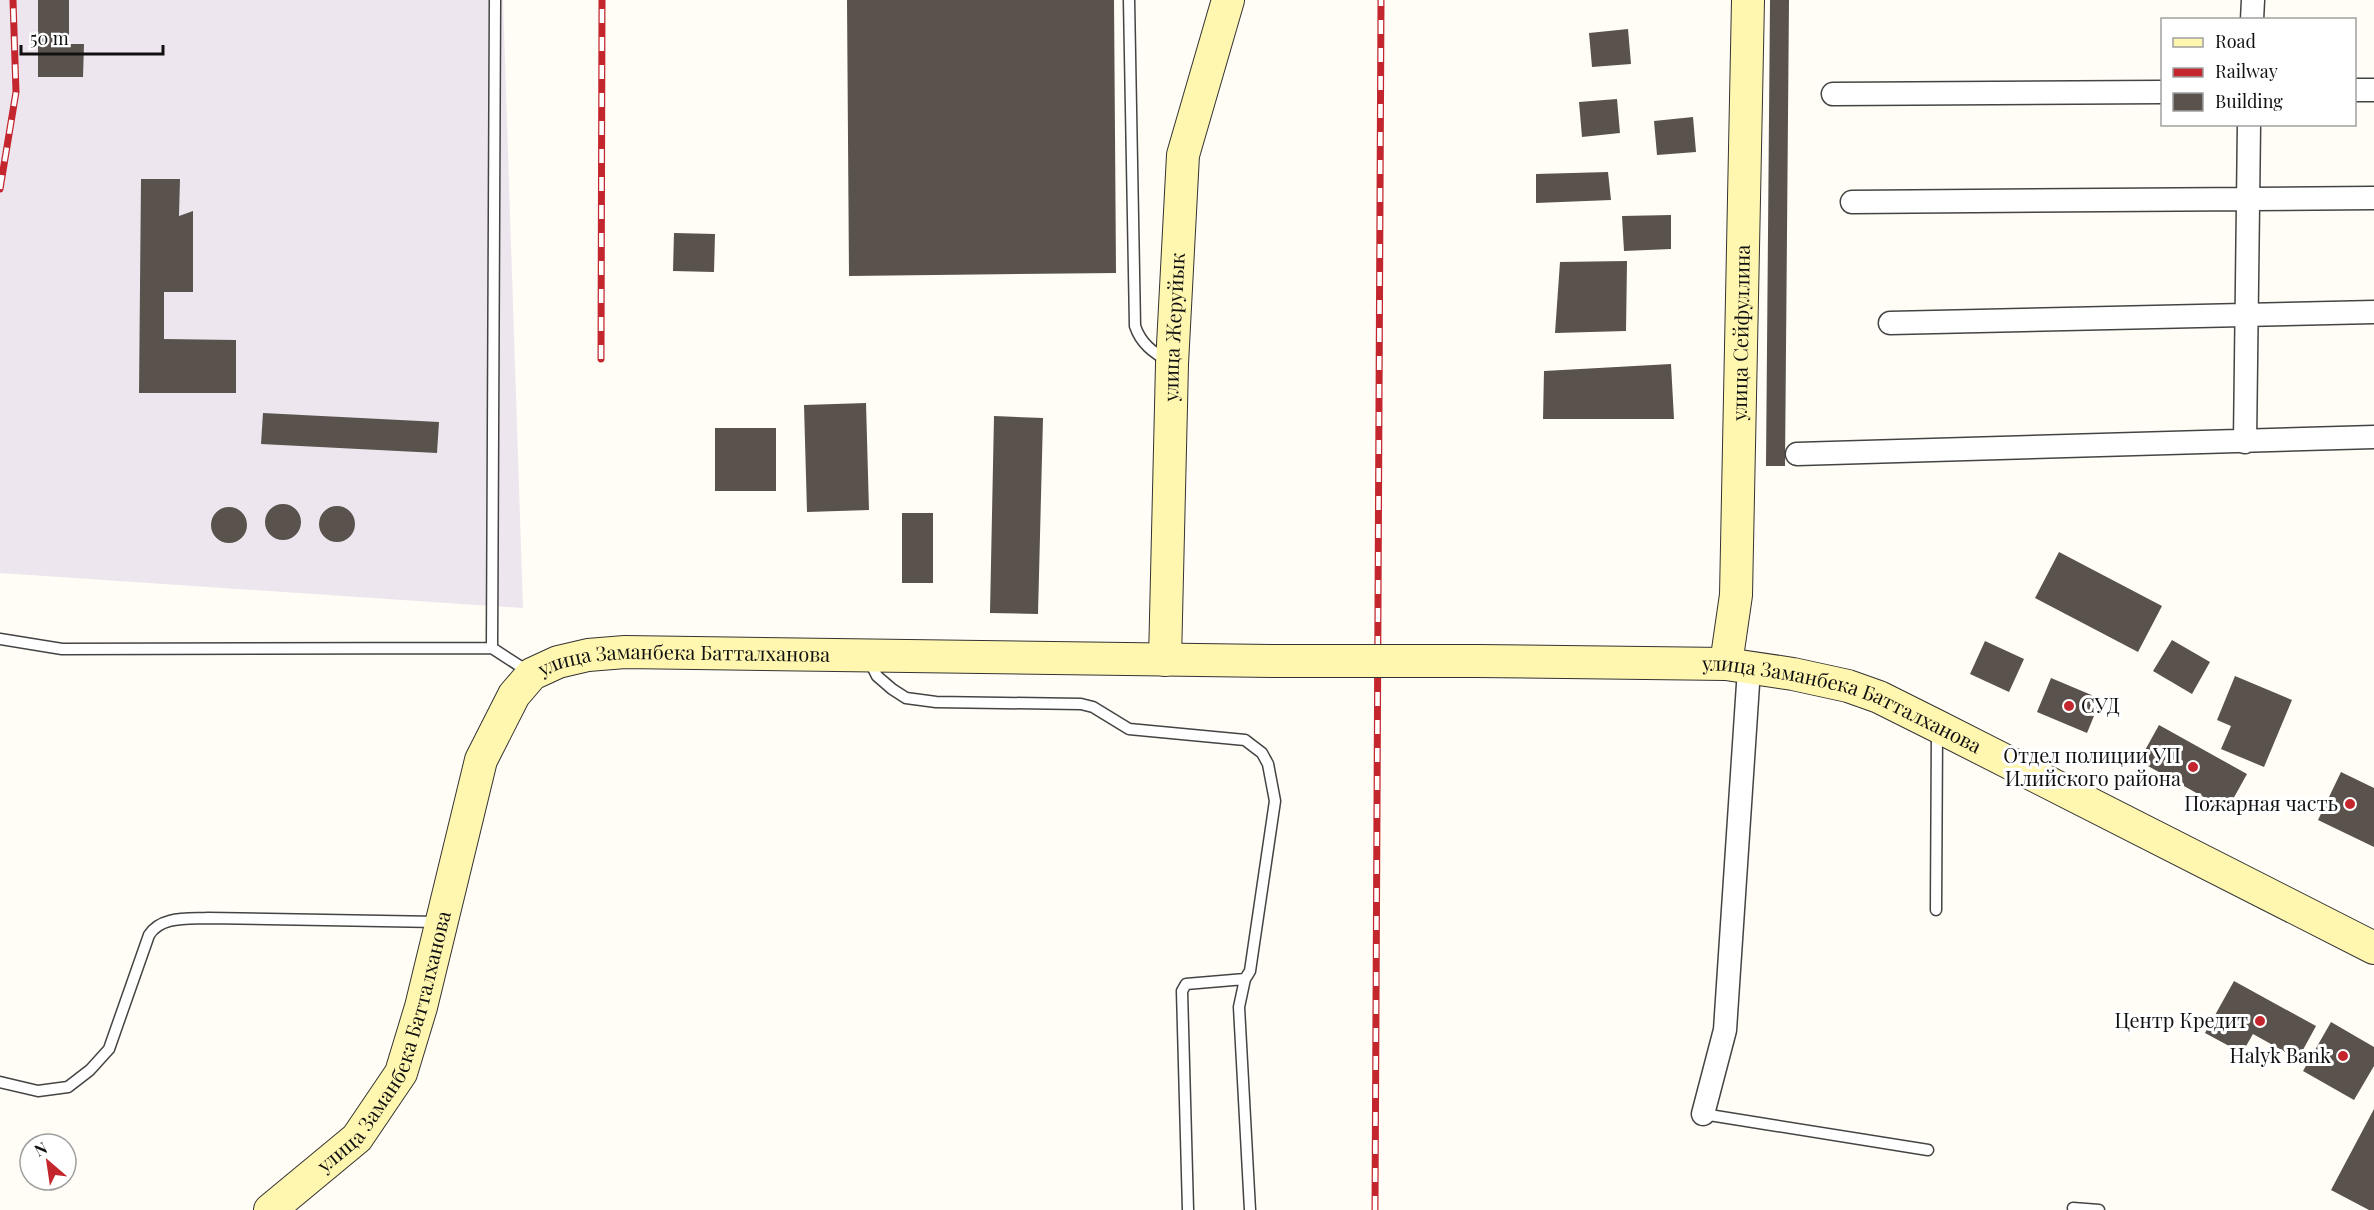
<svg xmlns="http://www.w3.org/2000/svg" width="2374" height="1210" font-family="'Playfair Display',serif">
<rect width="100%" height="100%" fill="#fffdf5"/>
<path fill="#eee6ef" d="M0,0H503L523,608L0,573Z"/>
<path fill="#5a524d" d="M38,0H69V44H84L83,77H38Z
M847,0H1114L1116,273L849,276Z
M1770,0H1789L1785,466H1766Z
M1628,29L1631,64L1592,67L1589,33Z
M1617,99L1620,133L1582,137L1579,102Z
M1693,117L1696,152L1657,155L1654,121Z
M1608,172L1611,200L1536,203V174Z
M141,179H180L179,216L193,211V292H164V339L236,340V393H139Z
M1671,215V249L1624,251L1622,216Z
M674,233L715,234L714,272L673,271Z
M1627,261L1626,331L1555,333L1560,262Z
M1671,364L1674,419H1543L1544,371Z
M866,403L869,510L807,512L804,405Z
M263,413L439,422L437,453L261,444Z
M994,416L1043,418L1038,614L990,613Z
M715,428H776V491H715Z
M265 522a18 18 0 1 1 36 0a18 18 0 1 1-36 0Z
M319 524a18 18 0 1 1 36 0a18 18 0 1 1-36 0Z
M211 525a18 18 0 1 1 36 0a18 18 0 1 1-36 0Z
M902,513H933V583H902Z
M2059,552L2162,606L2138,652L2035,598Z
M2172,640L2210,662L2192,694L2153,671Z
M1985,641L2024,659L2009,692L1970,674Z
M2235,676L2292,700L2264,767L2221,749L2231,726L2217,720Z
M2051,678L2101,699L2087,733L2037,712Z
M2159,725L2247,774L2227,810L2139,761Z
M2341,772L2374,788V847L2318,820Z
M2234,981L2316,1026L2298,1059L2253,1034L2242,1053L2205,1033Z
M2331,1022L2374,1047V1066L2354,1100L2303,1071Z
M2374,1109V1210H2369L2331,1190Z"/>
<g fill="none" stroke-linecap="round" stroke-linejoin="round">
<defs>
<path id="lane" d="M1129,0L1135,326C1141,344 1153,352 1169,362
M0,639L62,649L492,648L529,672
M492,648L495,0
M868,658L877,676L892,689L906,698L936,702L1081,704L1093,707L1129,729L1245,740L1262,753L1268,764L1275,801L1250,971L1245,979L1239,1007L1250,1210
M1936,910L1937,730
M0,1082L38,1091L68,1087L90,1070L109,1049L149,935C161,916 187,919 208,918L438,922
M1703,1114L1928,1150
M2073,1208L2099,1210
M1188,1210L1182,991L1186,984L1245,979"/>
<path id="street" d="M2252,20L2253,0
M2354,90H2374
M1833,94L2162,92
M1852,202L2374,198
M1890,323L2374,312
M2245,442L2249,124
M1797,454L2374,437
M1703,1114L1725,1030L1749,669"/>
<g id="secondary">
<path id="s1" d="M1165,660L1172,364L1183,155L1228,0"/>
<path id="s2" d="M1477,661L1726,664L1793,674L1848,686L1879,697L1937,726L2374,948"/>
<path id="s3" d="M1726,664L1736,595L1748,0"/>
<path id="s4" d="M270,1210L357,1138L401,1073L421,1007L481,760L514,695L532,674L558,662L588,655L625,652L1273,661"/>
</g>
</defs>
<use href="#lane" stroke="#444" stroke-width="13"/>
<use href="#street" stroke="#444" stroke-width="25"/>
<use href="#secondary" stroke="#333" stroke-width="34"/>
<use href="#lane" stroke="#fff" stroke-width="10"/>
<use href="#street" stroke="#fff" stroke-width="22"/>
<use href="#secondary" stroke="#fff6b0" stroke-width="32"/>
<defs>
<path id="rail" d="M0,189L16,92L13,0
M601,359L602,0
M1375,1210L1381,0"/>
</defs>
<use href="#rail" stroke="#c4262e" stroke-width="7"/>
<use href="#rail" stroke="#fff" stroke-width="4.5" stroke-dasharray="14" stroke-linecap="butt"/>
<defs>
<path id="secondary-bridge" d="M1273,661H1477"/>
</defs>
<use href="#secondary-bridge" stroke="#333" stroke-width="34" stroke-linecap="butt"/>
<use href="#secondary-bridge" stroke="#fff6b0" stroke-width="32"/>
</g>
<g fill="#c4262e" stroke="#fff" stroke-width="2">
<circle cx="2069" cy="706" r="6"/>
<circle cx="2193" cy="767" r="6"/>
<circle cx="2350" cy="804" r="6"/>
<circle cx="2260" cy="1021" r="6"/>
<circle cx="2343" cy="1056" r="6"/>
</g>
<g text-anchor="middle" stroke-width="6" stroke-linejoin="round" paint-order="stroke">
<g font-size="20" fill="#111" stroke="#fff">
<text dy="7" stroke="none"><textPath href="#s1" startOffset="333">улица Жеруйык</textPath></text>
<text dy="7" stroke="none"><textPath href="#s3" startOffset="332">улица Сейфуллина</textPath></text>
<text dy="7" stroke="none"><textPath href="#s4" startOffset="770">улица Заманбека Батталханова</textPath></text>
<text dy="7" stroke="none"><textPath href="#s2" startOffset="372">улица Заманбека Батталханова</textPath></text>
<text dy="7" stroke="none"><textPath href="#s4" startOffset="212">улица Заманбека Батталханова</textPath></text>
</g>
<g font-size="20" fill="#111" stroke="#fff" text-anchor="end">
<text x="2081" y="713" text-anchor="start">СУД</text>
<text x="2181" y="763">Отдел полиции УП<tspan x="2181" dy="23">Илийского района</tspan></text>
<text x="2338" y="811">Пожарная часть</text>
<text x="2248" y="1028">Центр Кредит</text>
<text x="2331" y="1063">Halyk Bank</text>
</g>
</g>
<rect x="2161" y="18" width="195" height="108" fill="#ffffff" stroke="#a0a0a0" stroke-width="1.5"/>
<rect x="2173" y="38" width="30" height="9" fill="#fff6b0" stroke="#a0a0a0" stroke-width="1.5"/>
<text x="2215" y="48" font-size="18" fill="#111111">Road</text>
<rect x="2173" y="68" width="30" height="9" fill="#c4262e" stroke="#a0a0a0" stroke-width="1.5"/>
<text x="2215" y="78" font-size="18" fill="#111111">Railway</text>
<rect x="2173" y="93" width="30" height="18" fill="#5a524d" stroke="#a0a0a0" stroke-width="1.5"/>
<text x="2215" y="108" font-size="18" fill="#111111">Building</text>
<g transform="translate(48 1162) rotate(331)"><circle r="28" fill="#ffffff" stroke="#a0a0a0" stroke-width="1.5"/>
<path d="M0-4.5L10 22L0 15L-10 22Z" fill="#c4262e"/>
<text y="-9" font-size="16" font-weight="bold" text-anchor="middle" fill="#111111">N</text>
</g>
<path d="M21 45v9h142v-9" fill="none" stroke="#111111" stroke-width="3"/>
<text x="30" y="45" font-size="18" fill="#111111" stroke="#ffffff" stroke-width="4.5" paint-order="stroke">50 m</text>
</svg>
